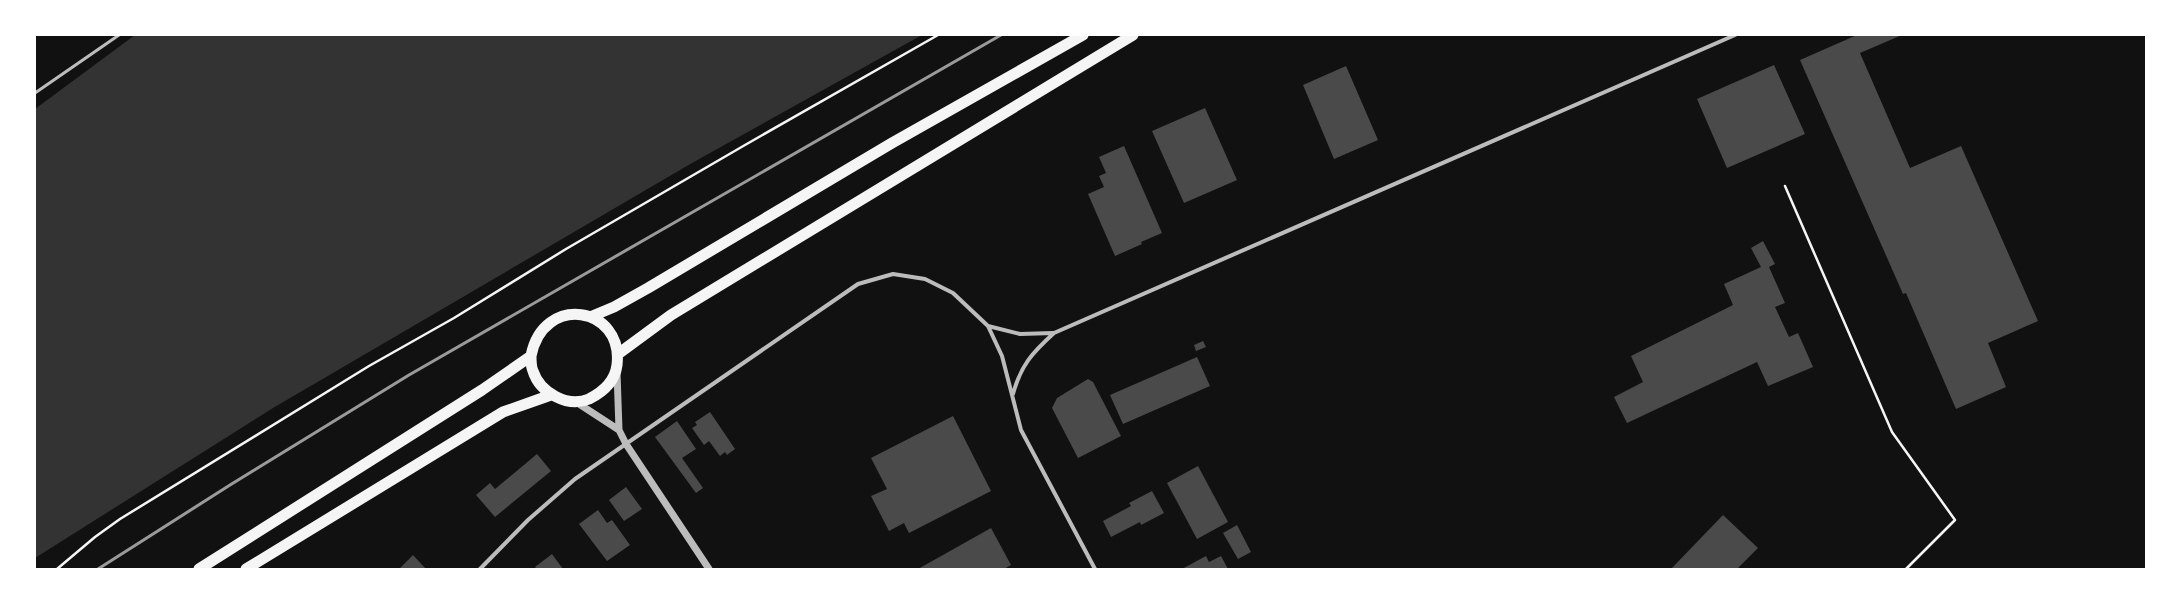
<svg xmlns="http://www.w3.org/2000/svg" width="2181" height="604" font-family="Inter,sans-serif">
<rect width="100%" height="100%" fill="#111"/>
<path fill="#333" d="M135,35H922L692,163L273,408L35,558V109Z"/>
<path fill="#4a4a4a" d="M1857,35H1902L1860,53L1910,168L1961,146L2038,321L1988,343L2006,387L1956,409L1906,293L1903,294L1800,60Z
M1774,65L1805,134L1727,168L1697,99Z
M1346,66L1378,140L1334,159L1303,85Z
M1205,108L1237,180L1184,203L1152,131Z
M1124,146L1162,233L1141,242L1142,244L1115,256L1088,194L1104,187L1099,176L1106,173L1099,157Z
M1763,241L1775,264L1769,267L1785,303L1775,307L1789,337L1798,333L1813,367L1768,386L1757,362L1627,423L1614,397L1643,382L1631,356L1733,305L1724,284L1761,267L1751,248Z
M1203,341L1206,347L1196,351L1194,345Z
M1197,357L1210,386L1123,424L1110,395Z
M1088,379L1093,382L1121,436L1078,458L1052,408L1057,398Z
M710,412L735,449L727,455L725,452L720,456L709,441L704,445L692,428L697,425L695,422Z
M953,416L991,491L909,533L904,523L889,531L871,496L887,489L871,458Z
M677,421L696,449L682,458L703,488L696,493L655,437Z
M537,454L551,471L495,517L476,495L490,483L495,489Z
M1198,466L1228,522L1197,539L1167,483Z
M626,487L642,509L624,521L609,500Z
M1152,491L1164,513L1141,525L1140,522L1111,537L1103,521L1131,506L1129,503Z
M598,510L607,523L612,520L630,545L607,561L579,524Z
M1723,515L1758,548L1737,569H1671Z
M1237,525L1251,552L1238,559L1223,533Z
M991,528L1011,565L1004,569H918Z
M552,554L563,569H537L535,567Z
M413,555L426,569H399Z
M1206,556L1209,562L1221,556L1228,569H1182Z"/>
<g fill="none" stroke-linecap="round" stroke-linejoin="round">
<path stroke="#f5f5f5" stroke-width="2.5" d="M1785,186L1892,432L1955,520L1906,569
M57,569L95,537L120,519L369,366L454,318L566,249L745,145L938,35"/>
<path stroke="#bcbcbc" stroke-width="3" d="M35,93L119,35"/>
<path stroke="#bcbcbc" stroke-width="4" d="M988,326L1020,334L1053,333
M1013,394C1021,365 1032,353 1054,333L1735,35
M480,569L528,520L575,479L858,284L893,274L925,279L953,293L988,326L1002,356L1021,430L1095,569"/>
<path stroke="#bcbcbc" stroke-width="7" d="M617,372L619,430L626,444L709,569
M576,402L619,430"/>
<path stroke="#f5f5f5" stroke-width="11" d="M590,317L614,307L648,288L892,143L1083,35
M618,354L671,315L1133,35
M199,569L482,390L531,356C543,293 624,306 617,365C615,381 603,392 589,399C568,408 540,393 533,371C531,367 531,361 531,356
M246,569L503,412L551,395"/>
<path stroke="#9a9a9a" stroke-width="3" d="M98,569L230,485L409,375L1001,35"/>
</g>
<rect width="2181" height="604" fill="none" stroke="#ffffff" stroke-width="72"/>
</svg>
